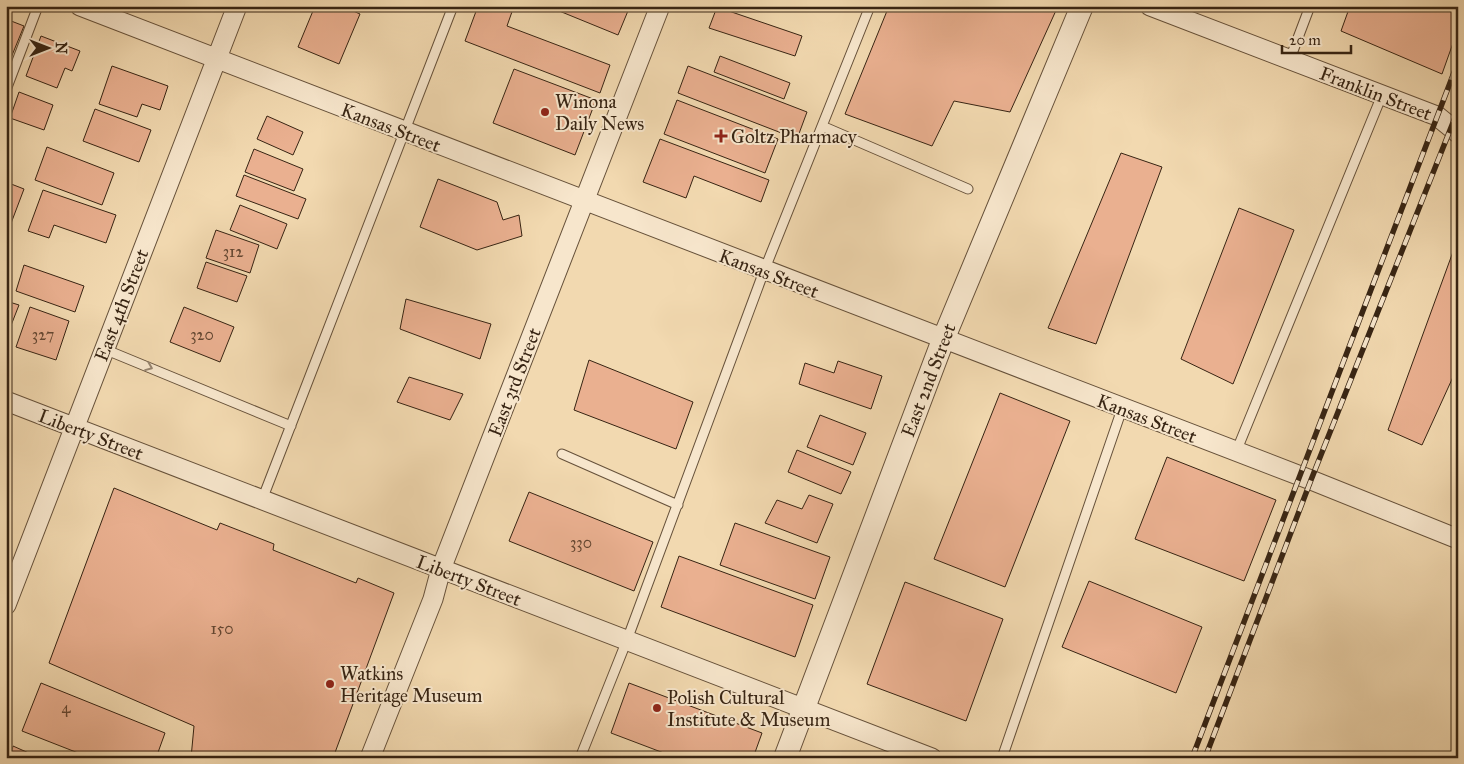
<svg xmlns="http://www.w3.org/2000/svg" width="1464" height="764" font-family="'IM FELL Great Primer',serif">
<rect width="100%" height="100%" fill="#f2d9b0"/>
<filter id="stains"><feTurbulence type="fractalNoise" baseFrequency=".004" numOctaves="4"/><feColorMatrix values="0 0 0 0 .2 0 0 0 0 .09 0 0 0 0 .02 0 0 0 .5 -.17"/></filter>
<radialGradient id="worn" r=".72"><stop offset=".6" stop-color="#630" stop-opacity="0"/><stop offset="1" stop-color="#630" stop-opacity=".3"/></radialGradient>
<path fill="#eab090" stroke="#372413" d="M315,6H342L360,14L339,64L298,47Z
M478,6H514L507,26L610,65L600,93L465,41Z
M547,6H630L618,35Z
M889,6H1058L1010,112L954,101L932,146L845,114Z
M1350,6H1437L1458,12V29L1442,74L1341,31Z
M717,7L802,36L795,56L709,28Z
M6,19L24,26L6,70Z
M41,36L80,51L72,71L65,68L57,88L26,76Z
M720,56L790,83L784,99L714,72Z
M112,66L168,86L160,110L142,104L137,117L99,104Z
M688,66L807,112L797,139L678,93Z
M514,69L596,100L575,155L493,123Z
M19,92L53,105L44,130L10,118Z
M677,100L778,139L765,173L664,134Z
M95,109L151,130L139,162L83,141Z
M267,116L303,132L293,155L257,139Z
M660,139L769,180L761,202L694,176L686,198L643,182Z
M47,147L114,173L102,205L35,180Z
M254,149L303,169L294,191L245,172Z
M1121,153L1162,167L1096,344L1048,328Z
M244,175L306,199L298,219L236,196Z
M438,179L497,202L503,220L519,215L522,236L477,250L420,227Z
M6,182L24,189L10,226L6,225Z
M43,190L116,215L106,243L54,225L49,238L28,231Z
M240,205L287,224L277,249L230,230Z
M1239,208L1294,230L1233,384L1181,359Z
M216,230L259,245L250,273L206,258Z
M1458,238V366L1422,445L1388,430Z
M206,262L247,276L237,302L197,288Z
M24,265L84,286L75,312L16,291Z
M406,299L491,324L480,359L400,329Z
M6,301L19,305L10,328L6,326Z
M30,307L69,321L56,360L16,347Z
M184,307L234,327L220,362L170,342Z
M589,360L693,402L676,449L574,410Z
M838,361L882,376L871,409L799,384L805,363L834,373Z
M409,377L463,394L450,420L397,402Z
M1000,393L1070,421L1005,587L934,559Z
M820,415L866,433L853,465L807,447Z
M797,450L851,472L841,494L788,472Z
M1167,457L1276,500L1244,581L1135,539Z
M114,488L217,530L220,523L274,544L273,550L356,583L358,578L394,593L333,758H191L194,726L49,663Z
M529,492L653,542L634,591L509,541Z
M809,495L833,504L817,543L765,523L777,500L802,509Z
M735,523L830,557L815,599L720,565Z
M679,556L813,605L795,657L661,607Z
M1089,581L1202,627L1176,693L1062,647Z
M905,582L1003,619L966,721L867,684Z
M41,683L165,733L156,758H91L22,731Z
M629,683L762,733L753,758H677L611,733Z
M13,746L40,758H10Z"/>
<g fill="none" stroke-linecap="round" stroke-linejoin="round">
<defs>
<path id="service" d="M1290,59L1310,6
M6,90L38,6
M822,126L968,189
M104,349L291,426
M1236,452L1382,95
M562,454L678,505
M262,500L453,6
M580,758L627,640L764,271L870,6
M1002,758L1122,409"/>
<path id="minor" d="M80,6L1311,480L1458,539
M1150,6L1437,116L1458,133
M6,401L932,758
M6,605L237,6
M370,758L433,599L441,569L660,6"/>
<path id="tertiary" d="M785,758L943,340L1082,6"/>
</defs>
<use href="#service" stroke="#66513a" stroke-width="11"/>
<use href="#minor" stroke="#66513a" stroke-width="21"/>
<use href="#tertiary" stroke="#66513a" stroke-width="24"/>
<use href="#service" stroke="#f7e6cc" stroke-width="9"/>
<use href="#minor" stroke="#f7e6cc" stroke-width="19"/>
<use href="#tertiary" stroke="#f7e6cc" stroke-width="22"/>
<defs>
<path id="rail" d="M1192,758L1458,62
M1205,758L1311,480L1458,110"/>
</defs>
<use href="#rail" stroke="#372413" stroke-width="5.5"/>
<use href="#rail" stroke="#f7e6cc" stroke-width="4" stroke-dasharray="11" stroke-linecap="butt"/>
</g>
<defs><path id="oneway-chevron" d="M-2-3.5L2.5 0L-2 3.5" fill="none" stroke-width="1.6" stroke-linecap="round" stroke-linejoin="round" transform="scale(1.25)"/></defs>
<use stroke="#978570" href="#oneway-chevron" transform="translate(149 367) rotate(22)"/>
<g fill="#8f2418" stroke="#f7e6cc" stroke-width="2">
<circle cx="545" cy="112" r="5"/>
<path d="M718.5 128.5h5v5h5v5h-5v5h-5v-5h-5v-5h5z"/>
<circle cx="330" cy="684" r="5"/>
<circle cx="657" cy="708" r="5"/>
</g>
<g text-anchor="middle" stroke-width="4" stroke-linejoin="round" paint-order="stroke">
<g font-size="16" fill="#644732">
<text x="233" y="257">312</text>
<text x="43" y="340">327</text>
<text x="202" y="340">320</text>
<text x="581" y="548">330</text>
<text x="222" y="634">150</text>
<text x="66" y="713">4</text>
</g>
<g font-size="19" fill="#372413" stroke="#f7e6cc">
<text transform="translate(1376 93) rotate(21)" y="7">Franklin Street</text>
<text transform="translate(391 127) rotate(21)" y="7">Kansas Street</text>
<text transform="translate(769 273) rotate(21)" y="7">Kansas Street</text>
<text transform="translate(121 305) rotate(-69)" y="7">East 4th Street</text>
<text transform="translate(928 380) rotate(-69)" y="7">East 2nd Street</text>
<text transform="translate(514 382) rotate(-69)" y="7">East 3rd Street</text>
<text transform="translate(1147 418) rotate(21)" y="7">Kansas Street</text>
<text transform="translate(91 434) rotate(21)" y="7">Liberty Street</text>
<text transform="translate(469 580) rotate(21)" y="7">Liberty Street</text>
</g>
<g font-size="19" fill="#372413" stroke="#f7e6cc" text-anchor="start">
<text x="555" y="108">Winona<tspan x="555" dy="22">Daily News</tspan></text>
<text x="731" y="143">Goltz Pharmacy</text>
<text x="340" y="680">Watkins<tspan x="340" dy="22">Heritage Museum</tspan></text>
<text x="667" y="704">Polish Cultural<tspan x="667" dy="22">Institute &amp; Museum</tspan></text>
</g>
</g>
<rect width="1464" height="764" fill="none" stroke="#f2d9b0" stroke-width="25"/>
<rect x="8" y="8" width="1449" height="749" fill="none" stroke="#372413" stroke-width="2.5"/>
<rect x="12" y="12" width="1439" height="739" fill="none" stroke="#372413"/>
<g transform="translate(48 48) rotate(90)" stroke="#f7e6cc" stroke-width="4" paint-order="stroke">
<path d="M0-4L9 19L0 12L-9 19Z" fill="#372413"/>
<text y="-8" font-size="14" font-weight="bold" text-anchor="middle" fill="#372413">N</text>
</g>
<path d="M1282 45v8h69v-8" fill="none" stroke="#372413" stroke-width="2.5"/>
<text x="1289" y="45" font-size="15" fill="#372413" stroke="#f7e6cc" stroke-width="4" paint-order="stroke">20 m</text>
<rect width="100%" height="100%" filter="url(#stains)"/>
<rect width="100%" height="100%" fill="url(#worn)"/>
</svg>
